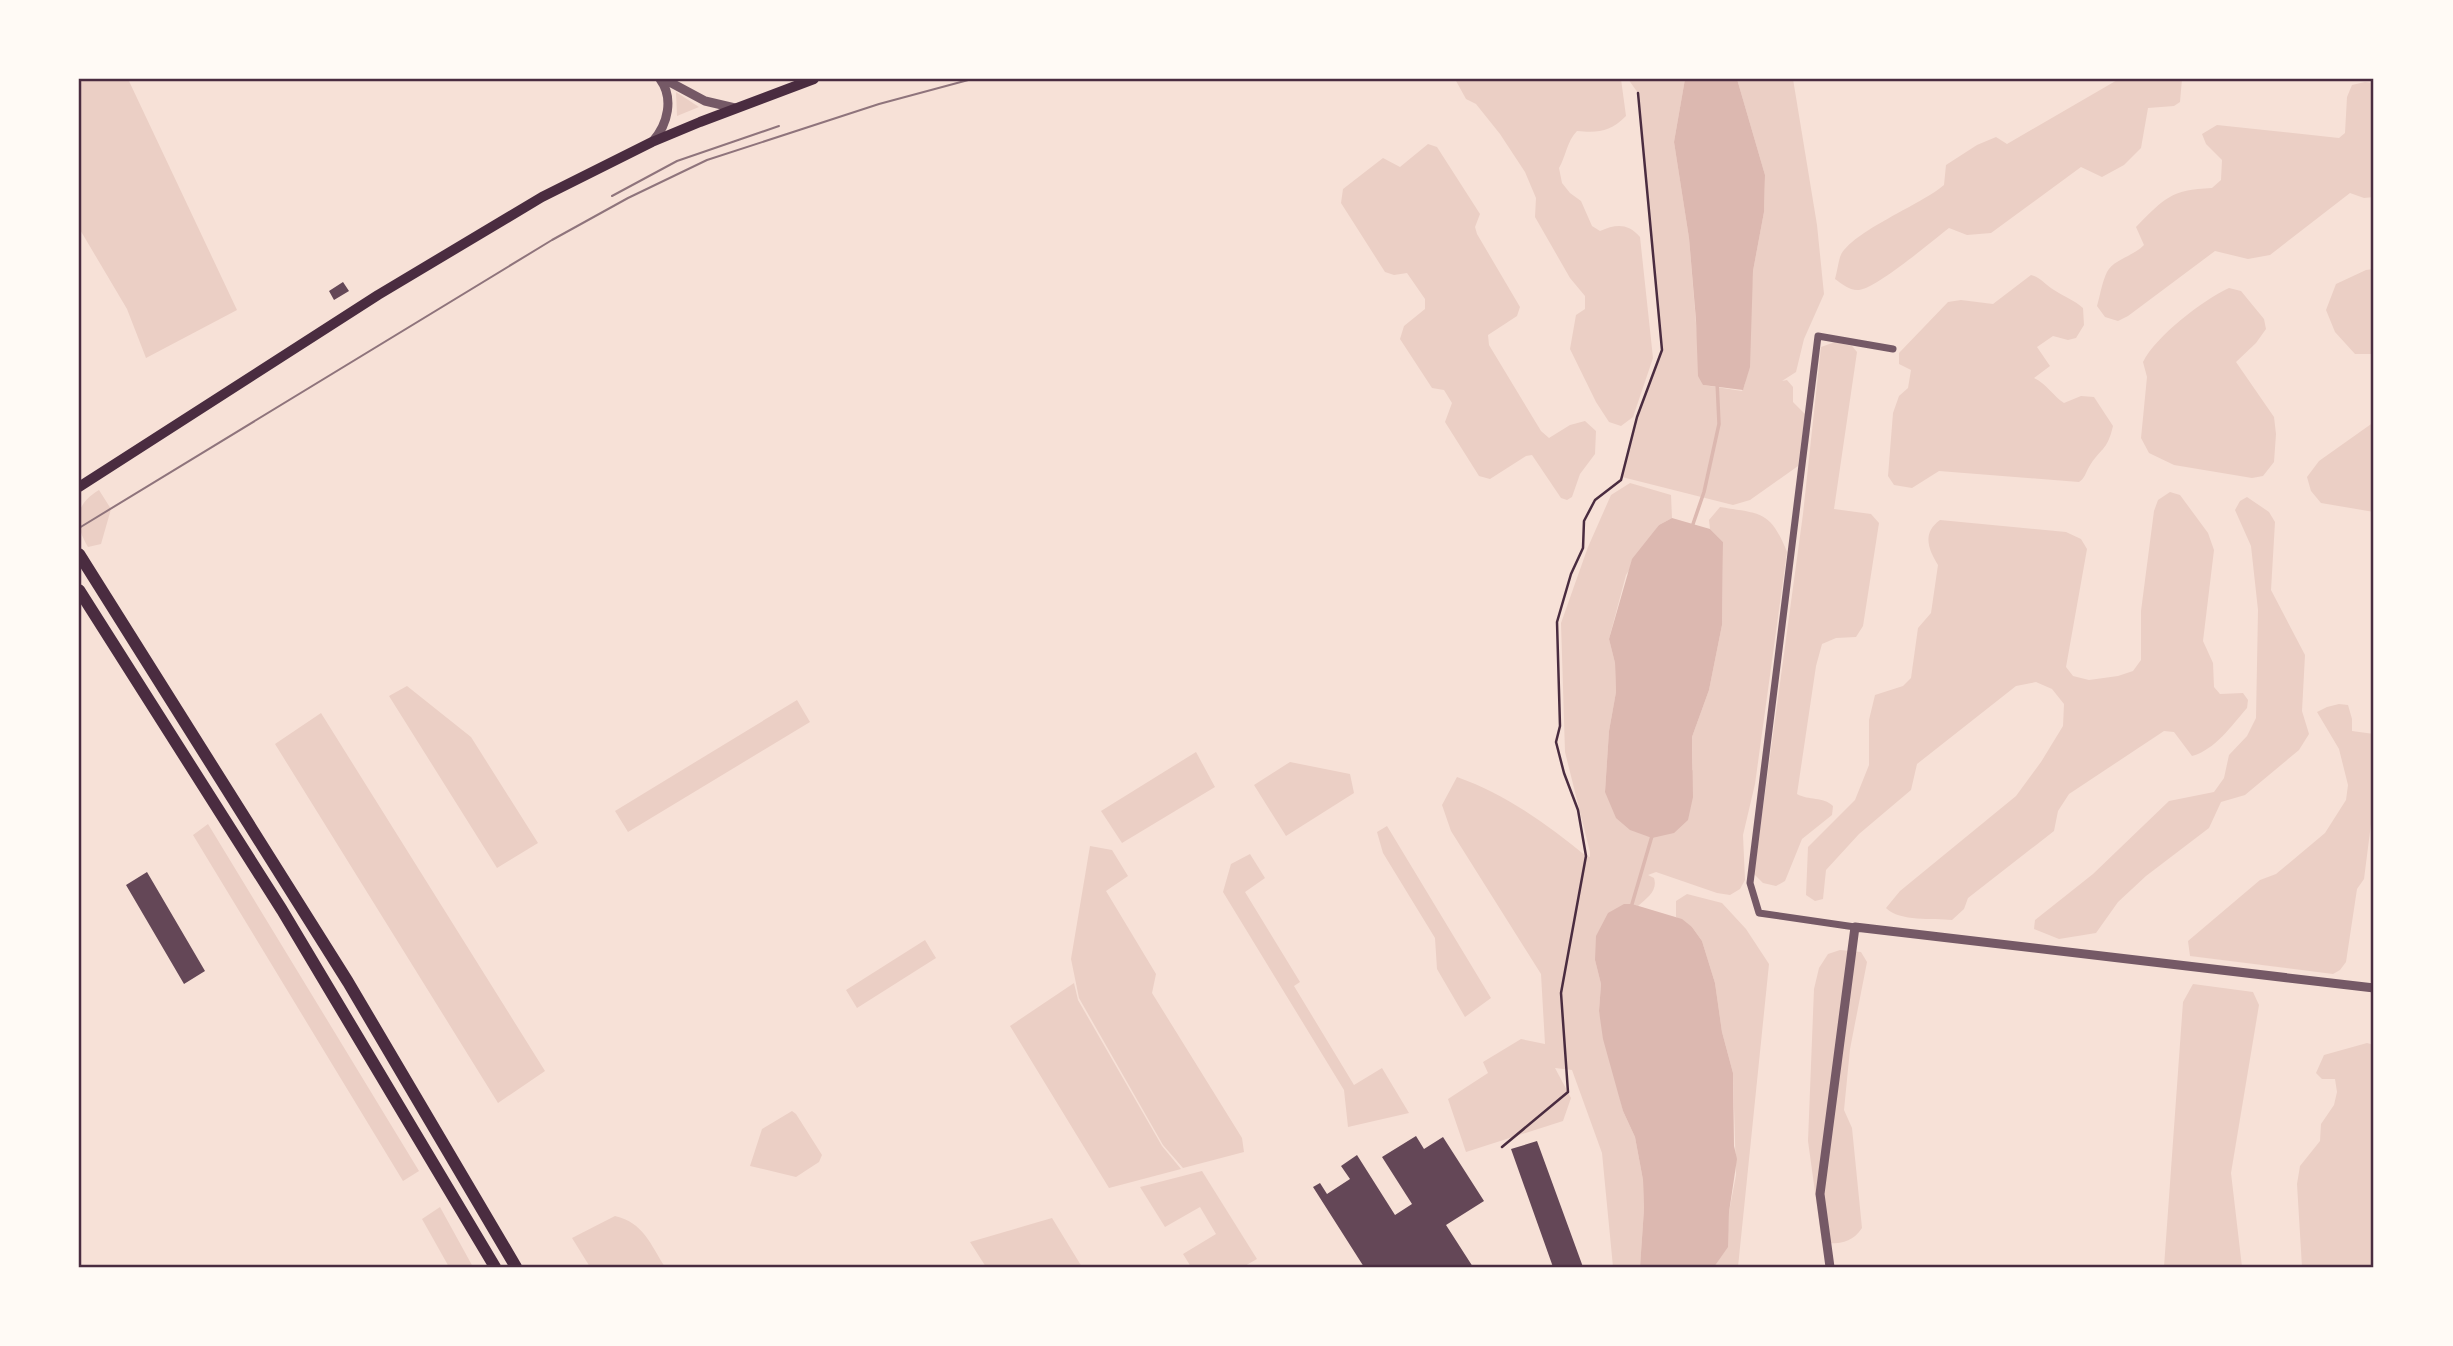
<svg xmlns="http://www.w3.org/2000/svg" width="2453" height="1346" font-family="Inter,sans-serif">
<rect width="100%" height="100%" fill="#f7e1d7"/>
<path fill="#ebcfc5" d="M79,79H128L237,310L146,358L127,309L79,228Z
M1455,79H1621L1626,116C1610,132 1598,133 1577,131C1567,141 1566,156 1559,168L1562,183L1570,193L1581,201L1592,226L1600,231C1616,224 1628,223 1640,237L1653,358L1633,417L1621,426L1609,422L1596,402L1570,349L1576,315L1585,309V296L1570,278L1535,217L1536,198L1525,172L1500,134L1476,104L1466,99Z
M1628,79H1685L1674,142L1689,238L1698,347L1703,385L1742,391L1745,384L1753,271L1764,212L1765,175L1737,79H1793L1817,225L1824,294L1804,339L1796,372L1782,381L1787,380L1793,387V402L1805,414L1798,466L1750,500L1733,505L1622,477L1637,417L1662,350L1638,93Z
M2119,79H2182L2180,102L2174,106L2148,108L2141,148L2124,165L2102,177L2081,167L1991,233L1967,235L1949,228C1932,241 1877,288 1859,290C1850,291 1842,284 1835,279C1837,272 1838,264 1840,257C1850,232 1921,205 1944,185L1946,165L1977,145L1996,137L2007,144Z
M2365,82L2374,83V197L2364,198L2350,193L2270,255L2248,259L2215,251L2128,316L2118,321L2105,317L2097,306C2100,296 2102,282 2107,272C2114,259 2134,256 2144,245L2136,227C2165,198 2170,190 2212,188L2221,180L2222,160L2206,144L2202,134L2217,125L2339,138L2345,133L2347,97L2352,85Z
M676,92L699,107L677,116Z
M1428,144L1437,147L1480,214L1475,227L1477,234L1520,307L1517,316L1488,335L1489,345L1541,431L1549,438L1570,425L1585,421L1596,431L1595,454L1580,474L1572,497L1567,500L1561,498L1532,455L1526,456L1490,479L1479,476L1445,422L1452,403L1444,390L1432,388L1400,339L1404,326L1425,309V299L1407,273L1394,275L1385,272L1341,203L1343,189L1383,158L1400,167Z
M2374,269V354H2355L2335,332L2326,310L2336,284L2366,270Z
M2031,275C2042,278 2045,285 2054,290C2065,297 2074,300 2083,308L2084,325L2076,338L2068,340L2053,336L2037,347L2050,366L2034,378C2047,384 2053,396 2064,403L2081,396L2094,397L2113,426C2107,452 2100,448 2089,467C2085,474 2085,478 2079,482L1939,471L1912,488L1894,485L1888,476L1893,413L1899,396L1908,388L1911,370L1899,364V353L1948,302L1961,300L1993,304Z
M2229,288L2241,291L2264,319L2266,329L2256,343L2236,362L2274,417L2276,434L2274,462L2263,476L2252,478L2174,465L2149,453L2141,438L2147,377L2143,362C2156,336 2203,300 2229,288Z
M1835,342L1852,346L1857,352L1834,509L1871,514L1879,523L1863,626L1856,637L1836,638L1822,644L1816,666L1797,794C1809,801 1823,796 1833,806L1832,815L1802,839L1785,881L1776,886L1763,883L1754,874L1803,514L1821,347Z
M2374,422V512L2321,503L2311,491L2307,477L2319,461Z
M1630,483L1671,495L1672,518L1659,525L1626,575L1609,639L1615,663L1616,692L1609,731L1605,792L1693,770L1692,737L1709,690L1722,625L1723,542L1710,529L1709,520L1720,507C1761,514 1770,510 1787,552L1755,784L1743,835L1745,880L1740,889L1730,895L1717,893L1656,872L1648,875L1654,878C1658,891 1647,898 1638,906L1632,904L1595,960L1601,984L1599,1011L1623,1111L1635,1137L1643,1180L1644,1209L1640,1267H1613L1602,1153L1572,1070L1555,1068L1571,1098L1563,1121L1466,1152L1448,1099L1488,1073L1483,1062L1521,1039L1545,1044L1541,974L1451,831L1442,805L1457,777C1505,794 1547,824 1586,856L1590,857V852L1565,752L1561,623L1588,547L1611,495Z
M99,490L111,509L101,544L88,547C74,523 74,505 99,490Z
M2170,492L2180,495L2208,533L2214,550L2203,641L2213,663L2214,687L2220,694L2243,693L2248,700L2247,708C2232,725 2215,750 2192,756L2174,732L2164,731L2069,794L2058,811L2054,831L1968,898L1964,909L1952,920C1933,918 1900,922 1886,908L1900,891L2016,796L2041,762L2063,726L2064,704L2052,689L2036,682L2016,686L1917,764L1911,790L1859,834L1826,870L1823,899L1815,901L1806,895L1808,847L1855,800L1869,765V720L1875,695L1903,686L1911,678L1918,628L1931,613L1938,565C1928,549 1922,533 1940,520L2066,532L2081,539L2087,549L2066,667L2073,676L2089,680L2118,676L2133,671L2141,660V611L2154,511L2158,500Z
M2247,497L2269,512L2275,522L2271,590L2305,655L2302,711L2309,734L2299,750L2245,795L2221,802L2209,828L2146,876L2118,902L2096,933L2059,939L2034,929L2035,920L2093,874L2169,801L2214,792L2224,778L2229,755L2247,736L2256,718L2258,610L2251,546L2235,510L2240,501Z
M407,686L471,737L538,843L497,868L389,696Z
M797,700L810,722L628,832L615,811Z
M2339,704L2348,705L2352,719V731L2374,734V818L2371,824L2364,879L2357,889L2346,962L2340,970L2333,974L2190,956L2188,941L2260,880L2276,874L2325,833L2346,800L2348,785L2339,749L2317,712L2327,707Z
M321,713L545,1071L498,1103L275,744Z
M1196,752L1215,787L1122,843L1101,811Z
M1290,762L1350,774L1354,793L1286,836L1254,785Z
M208,824L419,1171L403,1181L193,835Z
M1387,826L1491,998L1465,1017L1437,969L1435,938L1383,853L1377,832Z
M1090,846L1112,850L1128,876L1106,891L1156,974L1152,993L1242,1138L1244,1152L1183,1168L1163,1145L1079,998L1071,959Z
M1250,854L1265,878L1245,892L1300,982L1294,986L1354,1085L1382,1068L1409,1113L1348,1127L1344,1090L1223,892L1231,864Z
M1687,894L1722,903L1746,929L1769,964L1738,1267H1714L1727,1246L1729,1212L1736,1175L1733,1073L1722,1032L1715,983L1702,941L1692,927L1676,917V901Z
M925,940L936,958L857,1008L846,990Z
M1840,950L1861,952L1867,962L1850,1049L1844,1110L1852,1128L1862,1228C1852,1243 1840,1244 1822,1243L1808,1141L1814,989L1819,968L1828,954Z
M1074,983L1078,1000L1162,1146L1181,1169L1109,1188L1010,1026Z
M2193,984L2253,992L2259,1005L2231,1173L2242,1267H2164L2183,1002Z
M2367,1043L2374,1045V1267H2302L2297,1184L2300,1166L2320,1141L2321,1124L2334,1105L2337,1092L2335,1079H2322L2316,1073L2324,1055Z
M792,1111L796,1114L822,1155L819,1162L796,1177L750,1166L762,1129Z
M1202,1171L1257,1259L1243,1267H1191L1183,1254L1216,1234L1200,1207L1165,1227L1140,1187Z
M440,1207L473,1267H449L422,1219Z
M615,1216C644,1223 650,1244 665,1267H590L572,1238Z
M1052,1218L1082,1267H986L970,1242Z"/>
<path fill="#dcb8b0" d="M1685,79H1737L1765,175L1764,212L1753,271L1750,367L1743,390L1703,385L1698,376L1696,320L1689,238L1674,142Z
M1672,518L1710,529L1723,542L1722,625L1709,690L1692,737L1693,797L1688,820L1674,833L1652,838L1630,830L1616,818L1605,792L1609,731L1616,692L1615,663L1609,639L1632,559L1659,525Z
M1624,904H1632L1682,919L1692,927L1702,941L1715,983L1722,1032L1733,1073L1734,1146L1737,1159L1729,1212L1728,1247L1714,1267H1640L1644,1209L1643,1180L1635,1137L1623,1111L1603,1039L1599,1011L1601,984L1595,960L1596,936L1608,913Z"/>
<g fill="none" stroke-linecap="round" stroke-linejoin="round">
<path stroke="#dcb8b0" stroke-width="3.5" d="M1692,527L1704,492L1719,424L1717,381
M1632,904L1652,836"/>
</g>
<path fill="#644757" d="M343,282L349,291L334,300L329,291Z
M147,872L205,971L184,984L126,885Z
M1416,1136L1424,1149L1443,1137L1484,1201L1446,1225L1473,1267H1364L1313,1187L1320,1183L1327,1194L1350,1179L1341,1166L1357,1155L1395,1215L1412,1204L1382,1157Z
M1537,1141L1583,1267H1553L1511,1149Z"/>
<g fill="none" stroke-linecap="round" stroke-linejoin="round">
<path stroke="#4a2c40" stroke-width="2.5" d="M1502,1147L1568,1092L1561,993L1586,856L1578,810L1564,773L1556,742L1560,726L1557,622L1571,574L1583,548L1584,521L1595,500L1621,480L1637,417L1662,350L1638,93"/>
<path stroke="#755966" stroke-width="7" d="M1855,927L1759,913L1750,883L1818,336L1893,349"/>
<path stroke="#755966" stroke-width="9" d="M664,79L705,101L735,108
M653,141C668,124 674,98 660,79
M1830,1267L1820,1194L1855,927L2374,988"/>
<path stroke="#4a2c40" stroke-width="10" d="M79,487L378,295L542,197L652,142L700,122L814,79"/>
<path stroke="#4a2c40" stroke-width="12" d="M79,554L348,982L516,1267
M79,590L282,910L495,1267"/>
<path stroke="#8f747c" stroke-width="2" d="M612,196L677,161L779,126
M79,528L552,240L628,198L707,160L879,104L972,79"/>
</g>
<rect width="2453" height="1346" fill="none" stroke="#fffaf5" stroke-width="161"/>
<rect x="80" y="80" width="2292" height="1186" fill="none" stroke="#4a2c40" stroke-width="2.5"/>
</svg>
